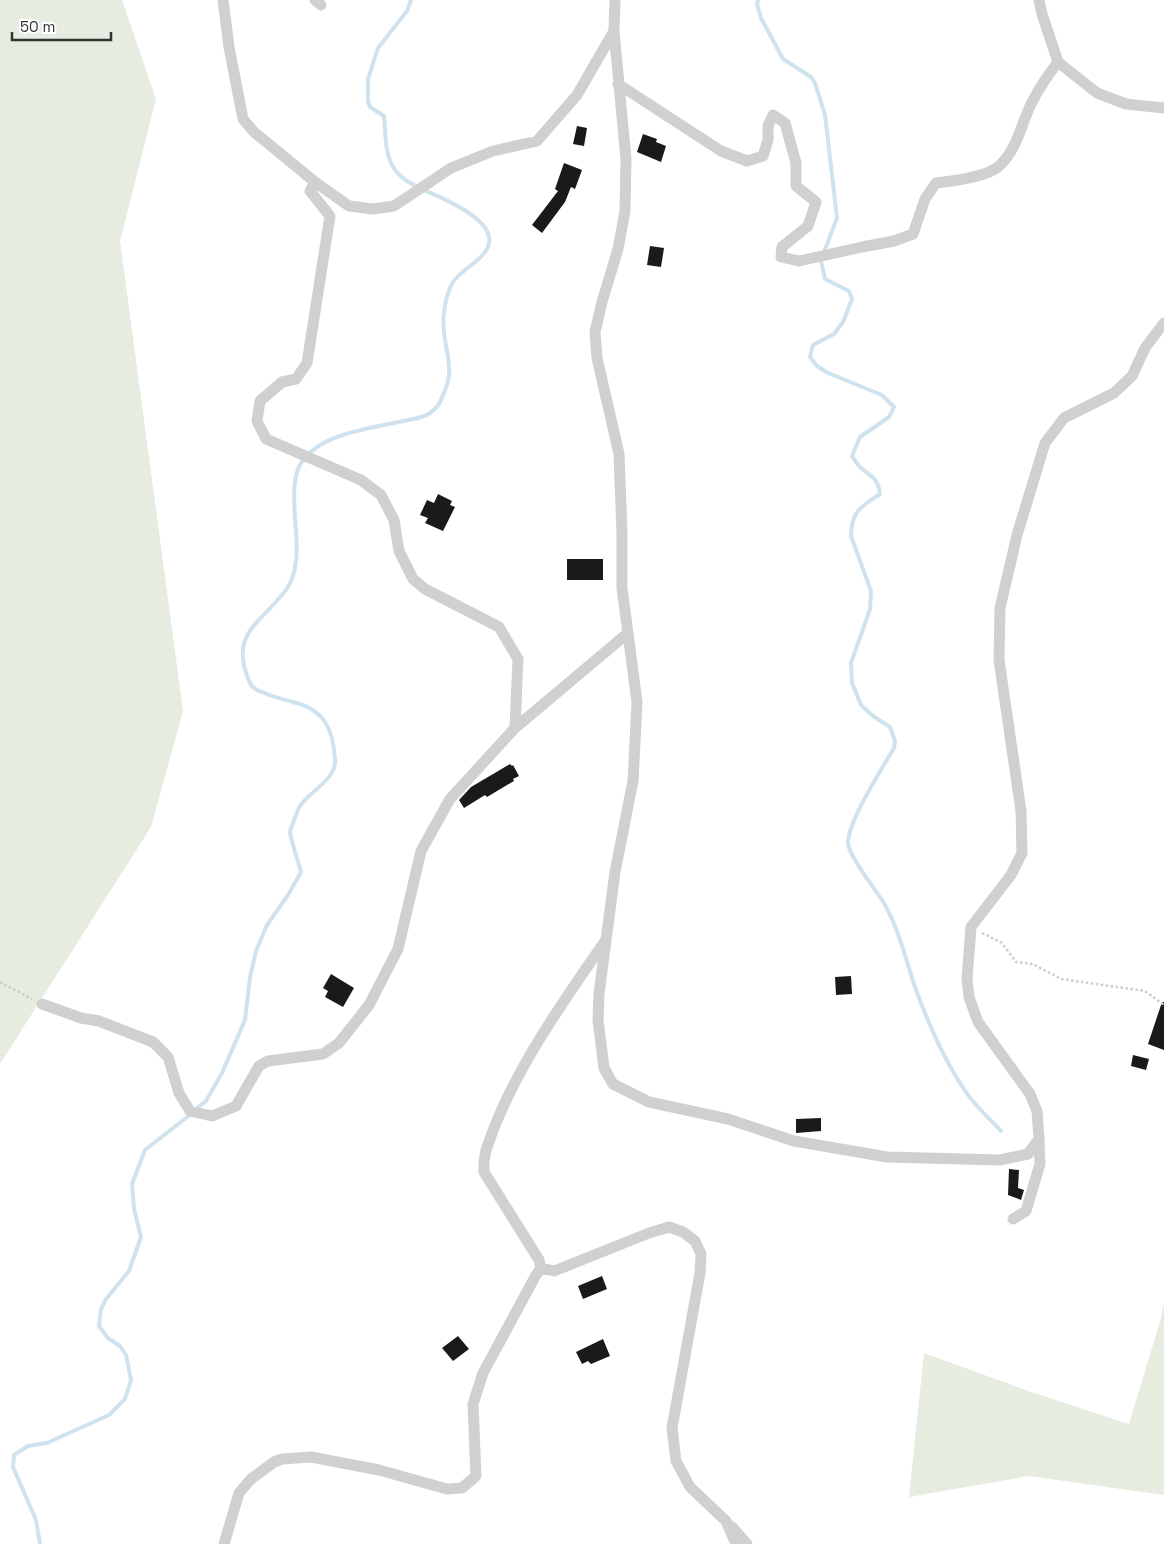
<svg xmlns="http://www.w3.org/2000/svg" width="1164" height="1544" font-family="'Space Grotesk',sans-serif">
<rect width="100%" height="100%" fill="#fff"/>
<path fill="#e6ecdf" d="M0,0H122L156,99L120,241L183,711L151,827L0,1064Z
M1164,1302V1495L1029,1476L909,1497L924,1353L1028,1391L1129,1424L1161,1318Z"/>
<g fill="none" stroke-linecap="round" stroke-linejoin="round">
<path stroke="#cfe2ee" stroke-width="4" d="M411,0L407,11L378,48L368,79V101L370,107L384,116C387,149 383,171 418,187
M758,0L757,4L761,18L783,59L811,77L815,83L825,115L837,218L824,252
M821,259V261L825,279L849,291L852,299L843,322L834,334L813,345L810,357L817,366L828,373L882,395L894,407L889,417L860,437L852,456C855,460 857,465 860,467C871,477 878,477 880,494C862,506 851,511 851,536L871,591L870,609L851,663L852,683L861,705L873,716L890,727L895,741L894,748C882,769 848,821 848,843C849,857 877,891 885,905C900,932 906,961 916,990C929,1025 944,1061 966,1092C975,1106 990,1119 1001,1131
M196,1109L206,1101L222,1073L245,1020L250,977L256,951L267,925L288,895L301,872C299,864 290,837 290,832C290,829 292,826 293,823C295,818 297,811 300,806C309,792 337,779 335,759C333,729 325,710 293,702C282,699 273,697 262,692C256,690 251,687 249,681C230,636 257,625 282,595C290,586 295,573 296,561C300,535 287,488 300,465C318,433 372,428 404,421C412,419 423,418 430,413C436,409 441,401 443,395C445,390 447,386 448,382C453,359 440,336 444,313C445,302 448,291 453,282C462,268 493,256 489,237C486,216 442,198 424,190
M40,1544L36,1520L13,1467L14,1455L28,1446L47,1443L109,1415L125,1399L131,1380L126,1355L120,1346L108,1338L99,1326L101,1309L106,1299L129,1271L141,1237L134,1209L132,1184L145,1150L191,1114"/>
</g>
<path fill="#1a1a1a" d="M577,126L587,128L584,146L573,144Z
M643,134L657,139L656,142L666,146L661,162L637,152Z
M564,163L582,170L575,189L571,187L565,202L542,233L532,225L558,191L555,189Z
M650,246L664,248L661,267L647,265Z
M438,494L452,501L450,505L455,507L443,531L425,523L428,518L420,515L427,500L434,503Z
M567,559H603V580H567Z
M510,764L512,766L513,765L519,776L513,779L514,781L487,797L485,795L464,808L459,800L471,787Z
M331,974L354,988L343,1007L325,997L328,991L323,988Z
M851,976L852,994L836,995L835,977Z
M1162,1002H1164V1050L1148,1044Z
M1133,1055L1149,1059L1146,1070L1131,1066Z
M821,1118V1131L796,1133V1119Z
M1009,1169L1019,1170L1018,1188L1024,1190L1021,1200L1008,1195Z
M602,1276L607,1289L583,1299L578,1286Z
M458,1336L469,1349L453,1361L442,1348Z
M603,1339L610,1356L591,1364L588,1361L582,1364L576,1352Z"/>
<g fill="none" stroke-linecap="round" stroke-linejoin="round">
<path stroke="#cdcdcd" stroke-width="2.5" stroke-dasharray="2.5 2.5" stroke-linecap="butt" d="M982,933L1002,943L1016,962L1033,964L1061,979L1145,991L1164,1005
M0,982L32,999"/>
<path stroke="#d0d0d0" stroke-width="11" d="M223,0L229,47L243,119L254,132L315,182L349,206L373,209L394,206L451,168L493,151L537,141L577,95L614,31
M315,0L321,5
M615,0L614,31L626,159L625,211L618,249L602,302L595,332L597,358L619,454L622,534V588L637,702L633,781L615,872L599,994L598,1020L604,1068L613,1084L649,1102L728,1119L794,1141L887,1157L1000,1160L1028,1154L1039,1139L1037,1111L1030,1094L978,1022L969,997L967,979L971,927L1011,875L1022,853L1021,811L999,660L1000,608L1017,535L1045,443L1064,418L1114,393L1132,376L1145,348L1164,323
M1039,0L1042,14L1058,62L1097,93L1126,104L1164,108
M618,84L721,151L747,161L763,156L768,140V126L773,115L785,123L796,163V186L816,202L808,226L782,247L781,257L799,261L862,247L894,241L913,234L925,199L936,183C953,181 987,177 999,166C1017,150 1021,125 1031,104C1038,90 1048,75 1058,62
M315,182L310,191L330,216L307,363L296,379L282,382L260,401L257,421L266,439L361,480L381,495L394,520L399,551L413,579L425,589L499,627L518,659L515,728
M42,1004L81,1018L99,1021L153,1042L168,1057L179,1093L190,1111L212,1116L236,1106L259,1066L268,1061L323,1054L339,1043L369,1005L398,949L421,851L450,799L515,728L628,633
M1013,1219L1026,1211L1040,1164L1039,1139
M541,1268L554,1271L649,1233L669,1227L683,1232L695,1241L701,1254L700,1273L672,1428L676,1461L690,1487L726,1521L736,1544
M541,1268L539,1260L484,1172C483,1153 488,1145 494,1128C521,1060 564,1001 605,941
M732,1527L747,1544
M224,1544L239,1493L251,1479L274,1462L282,1459L311,1457L379,1470L447,1489L462,1488L476,1476L473,1404L483,1373L536,1275L541,1268"/>
</g>
<path d="M12 32v8h99v-8" fill="none" stroke="#333333" stroke-width="2.5"/>
<text x="20" y="32" font-size="15" fill="#333333" stroke="#ffffff" stroke-width="4" paint-order="stroke">50 m</text>
</svg>
